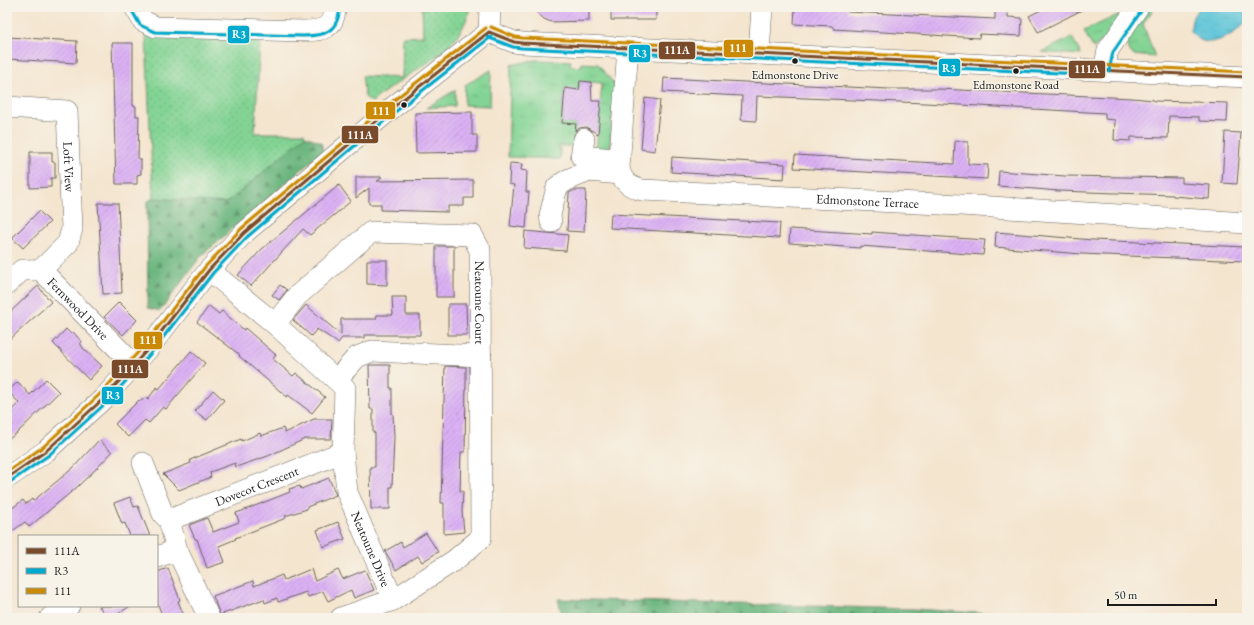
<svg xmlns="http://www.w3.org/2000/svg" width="1254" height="625" font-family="'EB Garamond',serif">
<defs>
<pattern id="grass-tufts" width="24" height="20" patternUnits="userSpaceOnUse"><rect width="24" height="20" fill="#83d494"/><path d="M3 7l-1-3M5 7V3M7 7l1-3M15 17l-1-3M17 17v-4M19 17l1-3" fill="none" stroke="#71b57f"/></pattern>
<pattern id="forest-firs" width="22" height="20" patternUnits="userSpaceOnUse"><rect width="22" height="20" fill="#6ab67e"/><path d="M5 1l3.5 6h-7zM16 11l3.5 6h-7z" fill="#569366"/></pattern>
<pattern id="park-dots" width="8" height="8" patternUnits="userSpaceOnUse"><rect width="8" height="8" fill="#83d494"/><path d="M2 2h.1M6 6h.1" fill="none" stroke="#71b57f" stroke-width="1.8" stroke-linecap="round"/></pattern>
<pattern id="water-ripples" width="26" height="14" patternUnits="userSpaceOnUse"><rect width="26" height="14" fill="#5cc4d8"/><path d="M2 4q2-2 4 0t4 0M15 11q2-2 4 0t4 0" fill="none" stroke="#4fa8b9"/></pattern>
<pattern id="building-hatch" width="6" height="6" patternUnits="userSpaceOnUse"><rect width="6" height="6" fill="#dbb1f4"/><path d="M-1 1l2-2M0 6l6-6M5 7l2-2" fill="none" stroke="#bb98d1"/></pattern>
</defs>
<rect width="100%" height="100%" fill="#f7f3e8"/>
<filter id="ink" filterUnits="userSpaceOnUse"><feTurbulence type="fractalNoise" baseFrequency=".025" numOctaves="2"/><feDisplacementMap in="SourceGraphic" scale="8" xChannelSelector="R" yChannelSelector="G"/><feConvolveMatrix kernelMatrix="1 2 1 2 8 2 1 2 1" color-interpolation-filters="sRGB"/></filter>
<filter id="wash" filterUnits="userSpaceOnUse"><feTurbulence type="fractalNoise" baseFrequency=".012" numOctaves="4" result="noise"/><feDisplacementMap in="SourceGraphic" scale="16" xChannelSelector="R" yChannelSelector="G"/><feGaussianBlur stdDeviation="0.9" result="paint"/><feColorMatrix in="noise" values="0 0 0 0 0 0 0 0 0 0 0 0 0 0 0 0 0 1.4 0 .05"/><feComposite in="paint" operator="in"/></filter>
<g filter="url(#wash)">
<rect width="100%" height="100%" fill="#f4e5cf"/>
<path fill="url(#grass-tufts)" stroke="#507858" d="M1149,7H1155L1143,24L1155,57L1133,55C1118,40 1140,19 1149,7Z
M1120,14L1122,15L1104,40L1093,48L1084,31Z
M1072,37L1081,55L1042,52Z
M534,60L571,61L570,66L581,67V63L598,64L615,85L609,154L596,153L602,83L580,81L579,90L565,88L562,123L576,124L573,146H560V159L508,157L511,65Z
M491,70L490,106L464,105L465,85Z
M455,90V106L426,108Z"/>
<path fill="url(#forest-firs)" stroke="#43694d" d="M305,136L321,142L323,151L201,256L160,311L148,308L147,202L153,198L227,203Z
M558,599L914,609L1057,618H616L562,615Z"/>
<path fill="url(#park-dots)" stroke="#507858" d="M422,7H470C462,47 427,62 397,83C388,89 380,95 372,102L365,97L362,76L402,78L403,37L423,36Z
M146,35L260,38L255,133H304L305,136L227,203L153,198Z"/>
<path fill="url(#water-ripples)" stroke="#3c707a" d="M1202,7H1247C1247,14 1247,22 1241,27C1234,34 1217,43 1207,42C1200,41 1196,37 1191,32C1191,21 1192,13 1202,7Z"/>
<g id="blocks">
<path fill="url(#building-hatch)" d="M531,7H589V21L551,22L544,19Z
M611,7H656V20H611Z
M795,7L836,9V7H849L848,12L995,19V8L1008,9V17L1022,18L1021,36L980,34L979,38L834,29L832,26L794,24Z
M1047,7H1088L1038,32L1029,16Z
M7,37L77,41L76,63L7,59Z
M112,43H133V106H136V116H139L138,159H141V174L137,175V184H116Z
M664,78L889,89H938L1132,98L1154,100V101L1228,103L1227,122L1199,121V117L1169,116L1168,138L1131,137L1130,141L1114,140L1115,120L1105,119V113L925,103L757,96L756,121L741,120L742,96L663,92Z
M580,81L591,82L592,101H601L598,134L586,127L580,128L575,131L576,124L562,123L565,88L579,90Z
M645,98L660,100L655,151L641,149Z
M472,112V135H477V152L416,153L415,113Z
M1225,132L1241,133L1237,184L1222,183Z
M955,141L968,142V164L988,165L987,179L794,168L795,155L954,164Z
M30,152H52V162H55V178H51V187L30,188Z
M672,157L785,164L784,179L671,172Z
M510,163L522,164L521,170L527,171L526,192H529L526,228L510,226L514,185L509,184Z
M999,171L1065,176L1182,178V183L1210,185L1209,199L1173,196V195L1059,191L998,186Z
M356,177H382L377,181L473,180V198H464V206H448V212L381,210V204H369V188L356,198Z
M339,185L351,201L310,235L303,229L251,286L238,275L262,249Z
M575,190H586L584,232L567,231L569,193Z
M98,203H118L122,293L103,294Z
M39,211L50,222L23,248L12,238Z
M611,214L780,223L779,238L610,228Z
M790,229L872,234V232L985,240L983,255L860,246V248L789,243Z
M525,231L568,235L566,251L524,248Z
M996,232L1093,240L1246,247L1245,261L1082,254L995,247Z
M436,246H454V297H436Z
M367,260H387V285L367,284Z
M280,285L287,290L279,300L272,295Z
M38,286L51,302L7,342V315Z
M392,297H406V315H420V335H364V338H342L338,343L317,329L311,336L293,320L306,305L341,335V319H376L377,315H393Z
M119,302L137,320L123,335L104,317Z
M448,304H466L467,335H448Z
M209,306L219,314L222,311L244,330L245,328L276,355L273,359L293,376L296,373L325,397L312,413L288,395L287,397L239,356L240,355L197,322Z
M66,329L71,334L73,332L82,342L80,343L83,348L102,366L89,380L53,343Z
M191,351L205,363L166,409L163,407L149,423L145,420L128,437L115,424L139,400L141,401L146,397L148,399L157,387L159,389Z
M369,365H390V388H392V414H393L394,437L392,487H390V509H371L370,467H375V433L373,432V409H370Z
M445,366L466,367V382L465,452H461L460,491H463L462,511L464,532L444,534V503H441Z
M46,379L59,392L16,434L7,440V414L19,403L8,391L18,382L30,395Z
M213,390L224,400L207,420L195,411Z
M314,419H332L331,439H305L268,456L236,467L235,463L210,472L211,477L179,490L163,474L191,463L190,460L241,439L242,441L260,433L261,436L283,428L285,433Z
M99,440L112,452L95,470L76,488L29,527L25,522L7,535V512L23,500L26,504L32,499L33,501L73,468Z
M329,478L336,495L307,507V509L285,516L286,518L235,538L236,539L219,546L225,562L207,568L197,539H195L189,525L207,518L213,532L239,522L236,513L242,511L290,492L289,489L300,486L301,489Z
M130,497L134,507L138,506L150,536H130L125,523L122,524L114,503Z
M338,522L345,539L323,547L317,530Z
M426,533L438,552L422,562L418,556L396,570L385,551L401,542L403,547Z
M168,568L180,600L178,601L185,618H163L157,602V572Z
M311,569L315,581L338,570L343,579L365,570L374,590L354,598L351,590L328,601L323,591L308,597L306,592L278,602L277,598L265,603L264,599L220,615L213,596L253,581L254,586L282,575L284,580Z
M99,606H130L112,618H107Z"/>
</g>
</g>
<g filter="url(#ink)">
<use href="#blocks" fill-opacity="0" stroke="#68625b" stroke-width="1"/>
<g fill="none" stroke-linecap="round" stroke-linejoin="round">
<defs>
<g id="minor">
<path d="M135,7L143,21L156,27L303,31C321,31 335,29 335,7"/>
<path d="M489,32L514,42L522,43L1247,77"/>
<path id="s1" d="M628,48L619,167C621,181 629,187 642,190L961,205L1247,223"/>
<path d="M759,54L762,7"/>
<path d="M1104,70L1108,50L1138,7"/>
<path id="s2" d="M7,107L67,111L72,229L68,243L41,270"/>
<path d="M584,139L581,156L615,159"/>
<path d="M551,222L550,215L557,187L567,180L589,171L620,174"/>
<path id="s3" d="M209,270L275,324L345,388L343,452L347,492L393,600"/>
<path id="s4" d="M7,284L22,270H41L134,365"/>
<path id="s5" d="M275,324L297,296L371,232L472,235L480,250L481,538L455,560L393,600L341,618"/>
<path d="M337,379L357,357L372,351L481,356"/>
<path d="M143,463L163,514L169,520L177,550L209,618"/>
<path d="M7,478L46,451L103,399L147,350L209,270L244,233L387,112L489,32L490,7"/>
<path id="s6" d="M169,520L343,452"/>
<path d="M157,557L177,550"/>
<path d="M50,618L69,606"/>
</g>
</defs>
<use href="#minor" stroke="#68625b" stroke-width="22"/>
<use href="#minor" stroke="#fff" stroke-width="21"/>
<defs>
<path id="bus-1" d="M489,32L514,42L522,43L1247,77
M7,478L46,451L103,399L147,350L209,270L244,233L387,112L489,32"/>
<path id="bus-2" d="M131,9L140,25L155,32L303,36C325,36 338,32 340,7
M487,37L513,47L522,48L1104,75
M1109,71L1113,52L1142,10
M10,482L49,455L107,402L151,353L213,273L247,237L390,116L492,36"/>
<path id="bus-3" d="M491,27L515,37L522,38L1247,72
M7,472L43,447L99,395L143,347L205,267L241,229L384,108L486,28"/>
</defs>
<use href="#bus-1" stroke="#f7f3e8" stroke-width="6"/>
<use href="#bus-2" stroke="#f7f3e8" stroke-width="6"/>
<use href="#bus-3" stroke="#f7f3e8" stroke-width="6"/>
<use href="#bus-1" stroke="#7a4b2a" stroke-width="3"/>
<use href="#bus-2" stroke="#00a9ce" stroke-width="3"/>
<use href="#bus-3" stroke="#cb8a06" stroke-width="3"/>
</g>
</g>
<g fill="#1c1c1c" stroke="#f7f3e8" stroke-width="1.5">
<circle cx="795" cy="61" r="3.5"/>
<circle cx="1016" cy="71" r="3.5"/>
<circle cx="404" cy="105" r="3.5"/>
</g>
<g text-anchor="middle" stroke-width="3" stroke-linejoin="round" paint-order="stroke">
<g font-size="12" fill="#1c1c1c" stroke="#f7f3e8">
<text x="795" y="79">Edmonstone Drive</text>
<text x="1016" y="89">Edmonstone Road</text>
</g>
<g font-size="13" fill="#1c1c1c" stroke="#f7f3e8">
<text dy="5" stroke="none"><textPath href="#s2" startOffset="116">Loft View</textPath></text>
<text dy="5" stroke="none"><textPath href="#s1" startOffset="380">Edmonstone Terrace</textPath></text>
<text dy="5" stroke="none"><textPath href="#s5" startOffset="304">Neatoune Court</textPath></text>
<text dy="5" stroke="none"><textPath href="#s4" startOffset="93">Fernwood Drive</textPath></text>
<text dy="5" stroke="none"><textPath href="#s6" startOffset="94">Dovecot Crescent</textPath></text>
<text dy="5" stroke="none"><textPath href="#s3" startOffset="346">Neatoune Drive</textPath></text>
</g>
</g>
<g stroke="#f7f3e8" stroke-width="1.5">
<rect x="227" y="25" width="23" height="19" rx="4" fill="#00a9ce"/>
<rect x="723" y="39" width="31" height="19" rx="4" fill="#cb8a06"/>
<rect x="658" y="41" width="38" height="19" rx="4" fill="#7a4b2a"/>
<rect x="628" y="44" width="23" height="19" rx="4" fill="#00a9ce"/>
<rect x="938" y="58" width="23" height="19" rx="4" fill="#00a9ce"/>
<rect x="1068" y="60" width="38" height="19" rx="4" fill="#7a4b2a"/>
<rect x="365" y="101" width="31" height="19" rx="4" fill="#cb8a06"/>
<rect x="341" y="125" width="38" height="19" rx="4" fill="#7a4b2a"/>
<rect x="133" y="331" width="30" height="19" rx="4" fill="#cb8a06"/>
<rect x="111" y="359" width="38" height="20" rx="4" fill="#7a4b2a"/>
<rect x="101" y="386" width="23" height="19" rx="4" fill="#00a9ce"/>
</g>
<g font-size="11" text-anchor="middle" font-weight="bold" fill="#fff">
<text x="239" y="38">R3</text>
<text x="738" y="52">111</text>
<text x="677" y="54">111A</text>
<text x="640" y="57">R3</text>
<text x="949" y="72">R3</text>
<text x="1087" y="73">111A</text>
<text x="381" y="115">111</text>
<text x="360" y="139">111A</text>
<text x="148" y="344">111</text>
<text x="130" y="373">111A</text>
<text x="113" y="399">R3</text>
</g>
<rect width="1254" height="625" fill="none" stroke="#f7f3e8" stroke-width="24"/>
<rect x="18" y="535" width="140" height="72" fill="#f7f3e8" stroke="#9f9d96"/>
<rect x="26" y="548" width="20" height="6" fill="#7a4b2a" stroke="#9f9d96"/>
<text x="54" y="555" font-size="12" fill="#1c1c1c">111A</text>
<rect x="26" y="568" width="20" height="6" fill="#00a9ce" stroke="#9f9d96"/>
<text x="54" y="575" font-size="12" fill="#1c1c1c">R3</text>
<rect x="26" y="588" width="20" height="6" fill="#cb8a06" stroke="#9f9d96"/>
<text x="54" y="595" font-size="12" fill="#1c1c1c">111</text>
<path d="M1108 599v6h108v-6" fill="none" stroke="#1c1c1c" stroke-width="2"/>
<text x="1114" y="599" font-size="12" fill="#1c1c1c" stroke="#f7f3e8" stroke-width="3" paint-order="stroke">50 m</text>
</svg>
